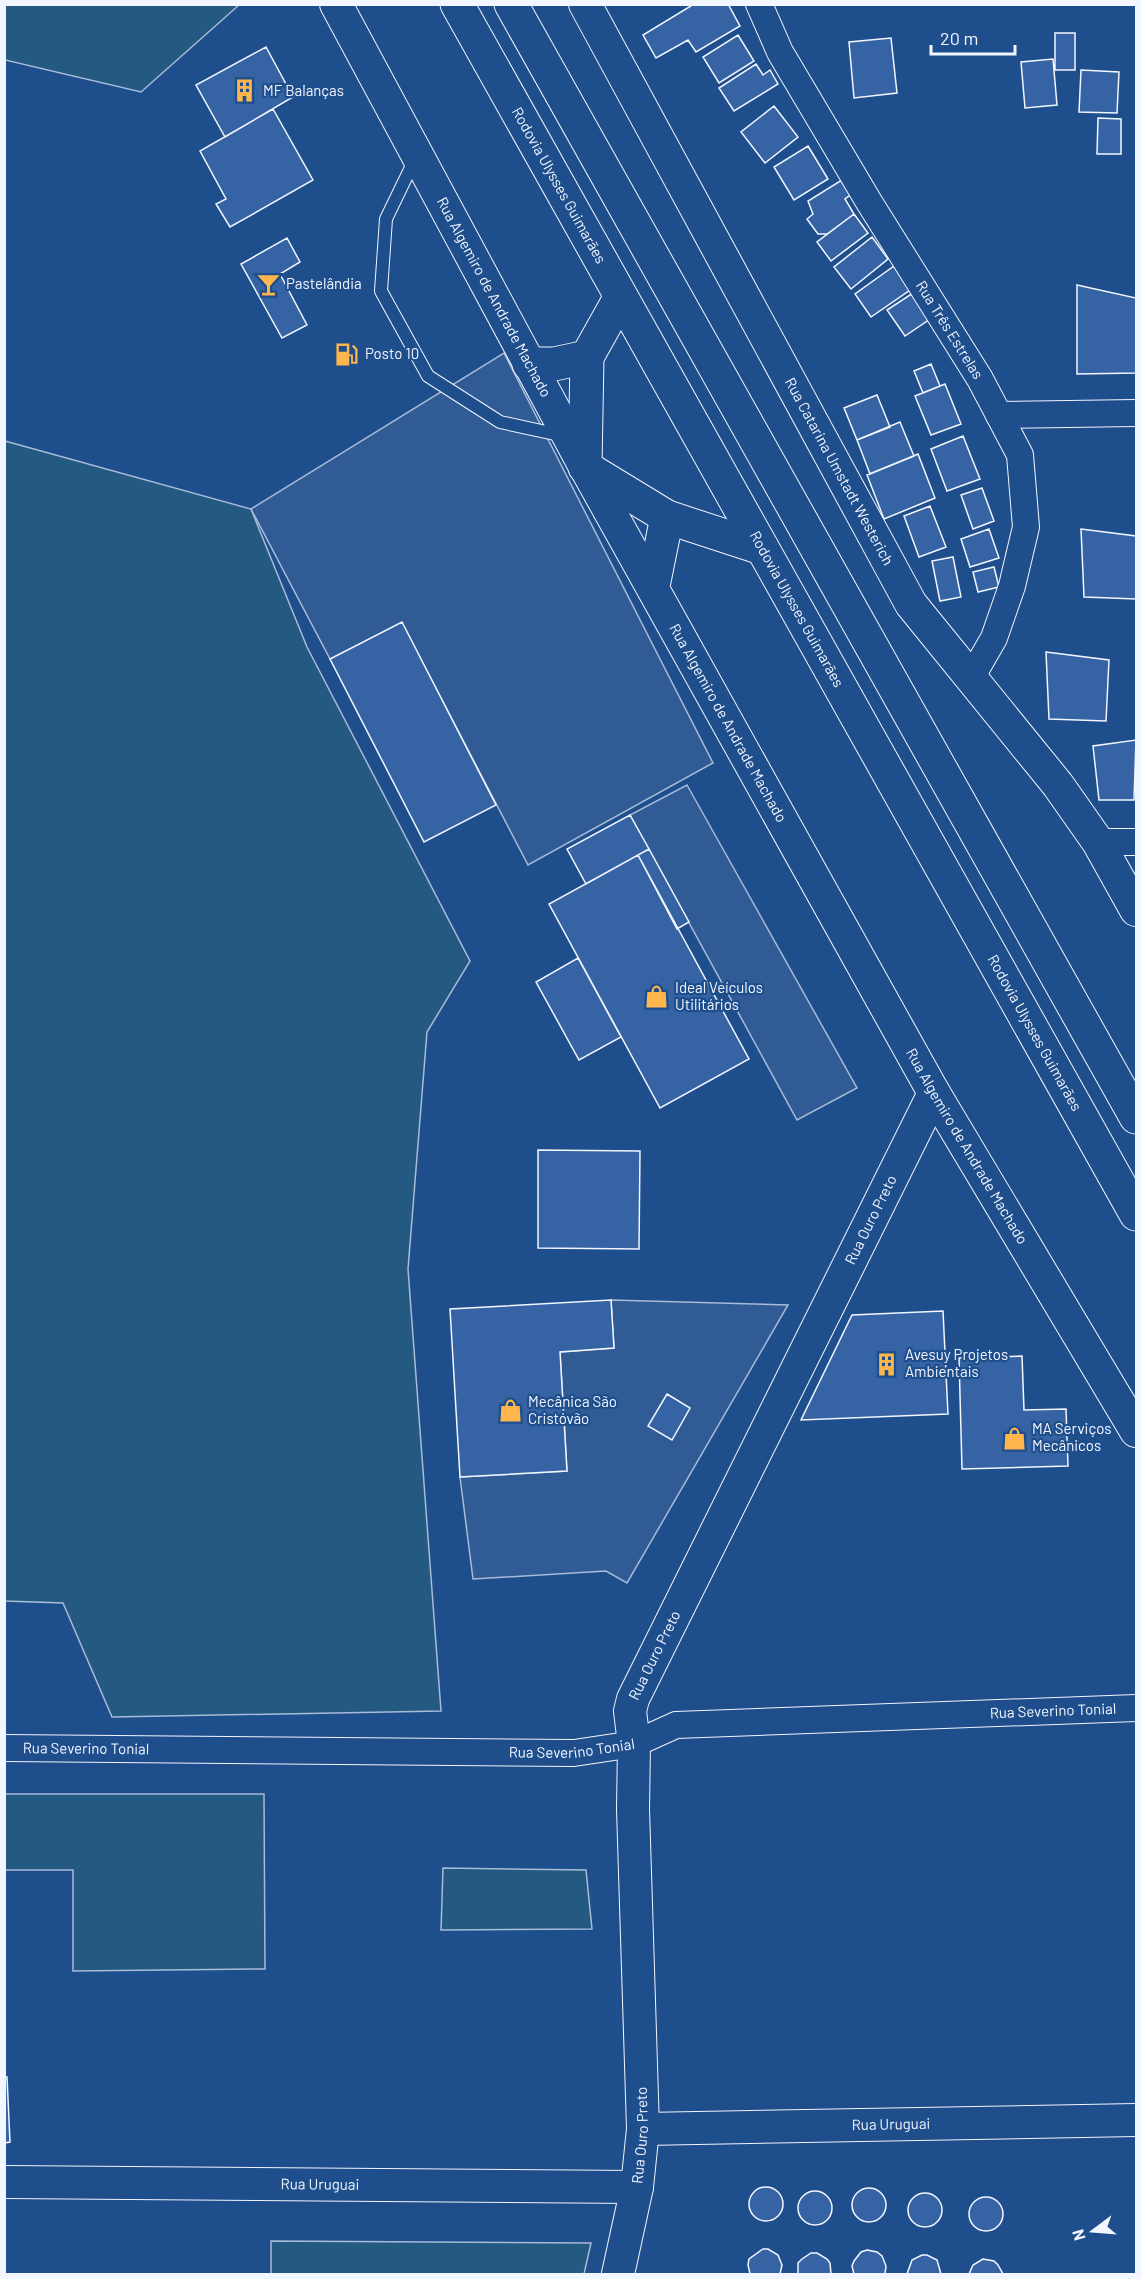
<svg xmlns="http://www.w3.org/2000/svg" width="1141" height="2279" font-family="Barlow,sans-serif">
<rect width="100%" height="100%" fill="#1f4e8c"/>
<path fill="#245a82" stroke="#a8bbd7" stroke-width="1.5" d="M5,4H239V5L141,92L5,60Z
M5,441L251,509L307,647L470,961L427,1032L408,1269L441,1711L112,1717L63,1603L5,1601Z
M5,1794H264L265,1969L73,1971V1870H5Z
M443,1868L586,1870L592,1929L441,1930Z
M271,2241L591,2243L584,2274H271Z"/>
<path fill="#305b95" stroke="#a8bbd7" stroke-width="1.5" d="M504,353L713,763L528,865L402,623L330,659L251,509Z
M687,785L857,1088L797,1120L630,815Z
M611,1300L788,1305L627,1583L606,1571L473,1579L460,1477L567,1471L560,1352L614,1348Z"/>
<path fill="#3563a3" stroke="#f2f6ff" stroke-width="1.5" d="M694,4H728L740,26L696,52L688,40L656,58L643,35Z
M1055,33H1075V70H1055Z
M738,35L754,61L719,83L703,57Z
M891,38L897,93L854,98L849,42Z
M266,47L293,97L225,137L196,85Z
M1053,59L1057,105L1025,108L1021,62Z
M756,64L763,75L770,70L778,84L734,111L719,88Z
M1081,70L1119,72L1117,113L1079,112Z
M774,106L798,137L765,163L741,132Z
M273,109L313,180L230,227L216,204L226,199L200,151Z
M1098,118L1121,119V154H1097Z
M808,146L828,179L794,200L774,167Z
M845,178L853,193L845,199L854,214L827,234H818L807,219L813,214L808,201Z
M854,214L868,233L831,261L817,242Z
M872,237L888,259L851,289L834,267Z
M287,238L300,262L280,274L307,325L282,338L241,264Z
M894,266L910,290L871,317L855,294Z
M1077,285L1136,298V373L1077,374Z
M916,291L933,317L905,336L887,310Z
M931,364L940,386L923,393L914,371Z
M945,384L961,424L931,435L915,396Z
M877,395L890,427L857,440L844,408Z
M900,422L914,456L870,474L857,440Z
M963,436L980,479L947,491L931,449Z
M918,454L935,498L884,519L867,475Z
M982,488L994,521L973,529L961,495Z
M930,506L946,547L919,557L904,516Z
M989,529L999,558L970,567L961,539Z
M1081,529L1136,536V599L1084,597Z
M953,557L961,597L940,601L932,561Z
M994,567L999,587L978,592L973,572Z
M402,622L496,805L424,842L330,659Z
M1046,652L1109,660L1106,721L1049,719Z
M1136,740L1134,800H1099L1093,746Z
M630,815L649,849L586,884L567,849Z
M649,849L689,922L677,929L638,855Z
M638,855L749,1059L660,1108L549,904Z
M578,958L621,1037L579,1060L536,982Z
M538,1150L640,1151L639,1249L538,1248Z
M611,1300L614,1348L560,1352L567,1471L460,1477L450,1309Z
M943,1311L948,1414L801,1420L852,1315Z
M1022,1356L1024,1410L1066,1409L1068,1466L962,1469L959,1358Z
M667,1394L690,1408L672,1440L648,1426Z
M4,2077H7L10,2142L4,2143Z
M749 2204a17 17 0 1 1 34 0a17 17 0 1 1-34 0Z
M852 2205a17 17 0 1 1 34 0a17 17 0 1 1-34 0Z
M798 2208a17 17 0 1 1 34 0a17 17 0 1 1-34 0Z
M908 2210a17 17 0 1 1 34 0a17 17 0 1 1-34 0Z
M969 2214a17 17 0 1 1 34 0a17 17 0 1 1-34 0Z
M763,2249H768L778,2255L782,2265L780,2274H750L748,2265L749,2259Z
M867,2250L877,2252L882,2256L886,2266L885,2274H854L852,2266L854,2261L861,2252Z
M811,2253H817L827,2259L830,2263L831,2274H798V2263L802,2259Z
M922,2255H927L937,2260L941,2274H907L912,2260Z
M983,2259L994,2261L998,2265L1003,2274H969L973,2265Z"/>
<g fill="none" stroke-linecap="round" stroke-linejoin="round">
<defs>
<path id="service" d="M415,159L386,219L381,291L428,376L500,422L564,436"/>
<g id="minor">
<path id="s1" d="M759,4L780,52L869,202L980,379L1020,455L1026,527L1012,586L994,638L971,678"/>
<path d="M999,415L1136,413"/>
<path d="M1098,842H1136"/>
<path id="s2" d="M4,1748L574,1753L634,1744L676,1725L1136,1708"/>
</g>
<g id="tertiary">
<path id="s3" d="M336,4L585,467L934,1093L1136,1431"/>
<path id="s4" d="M585,4L911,604L1058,785L1098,842L1136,910"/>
<path id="s5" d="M643,2129L1136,2120"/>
<path id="s6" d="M4,2182L637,2187"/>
<path id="s7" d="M618,2274L637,2187L643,2129L633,1809L634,1744L630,1711L633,1699L934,1093"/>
</g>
<g id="trunk">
<path id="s8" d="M457,4L1136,1214"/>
<path d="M511,4L1136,1117"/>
<path d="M620,298L587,357L585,467L667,517L762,548"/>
<path d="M529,364H554L587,357"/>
<path d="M653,586L667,517"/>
</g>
</defs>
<use href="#service" stroke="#f2f6ff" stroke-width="14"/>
<use href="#minor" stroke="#f2f6ff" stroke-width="28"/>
<use href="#tertiary" stroke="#f2f6ff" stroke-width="34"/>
<use href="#trunk" stroke="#f2f6ff" stroke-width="35"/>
<use href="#service" stroke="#1f4e8c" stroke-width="12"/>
<use href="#minor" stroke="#1f4e8c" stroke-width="26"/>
<use href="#tertiary" stroke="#1f4e8c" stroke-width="32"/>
<use href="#trunk" stroke="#1f4e8c" stroke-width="33"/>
</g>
<defs>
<symbol id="building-bare" viewBox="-9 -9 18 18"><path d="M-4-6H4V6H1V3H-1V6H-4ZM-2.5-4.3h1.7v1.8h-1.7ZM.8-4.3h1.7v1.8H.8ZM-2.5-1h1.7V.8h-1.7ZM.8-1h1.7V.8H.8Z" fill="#ffb74d" stroke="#1f4e8c" stroke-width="2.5" paint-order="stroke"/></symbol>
<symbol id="bar-bare" viewBox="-9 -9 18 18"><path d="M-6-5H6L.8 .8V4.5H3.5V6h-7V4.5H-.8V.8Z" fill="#ffb74d" stroke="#1f4e8c" stroke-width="2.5" paint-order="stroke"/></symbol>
<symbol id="fuel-bare" viewBox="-9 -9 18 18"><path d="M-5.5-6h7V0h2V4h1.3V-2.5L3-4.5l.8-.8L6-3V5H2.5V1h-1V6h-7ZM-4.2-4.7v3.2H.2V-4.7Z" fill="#ffb74d" stroke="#1f4e8c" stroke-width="2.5" paint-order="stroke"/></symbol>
<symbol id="shop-bare" viewBox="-9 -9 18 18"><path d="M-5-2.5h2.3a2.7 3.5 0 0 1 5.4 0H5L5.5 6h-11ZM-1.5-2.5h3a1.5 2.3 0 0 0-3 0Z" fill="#ffb74d" stroke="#1f4e8c" stroke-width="2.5" paint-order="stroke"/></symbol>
</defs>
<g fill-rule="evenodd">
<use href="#building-bare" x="228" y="74" width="33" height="33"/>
<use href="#bar-bare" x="252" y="268" width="33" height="33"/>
<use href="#fuel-bare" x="330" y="338" width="33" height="33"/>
<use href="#shop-bare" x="640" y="980" width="33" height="33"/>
<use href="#building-bare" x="870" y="1348" width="33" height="33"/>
<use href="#shop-bare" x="494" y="1394" width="33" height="33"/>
<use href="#shop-bare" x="998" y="1422" width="33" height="33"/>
</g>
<g text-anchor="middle" stroke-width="4.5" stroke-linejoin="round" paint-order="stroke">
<g font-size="15" fill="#f2f6ff" stroke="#1f4e8c" text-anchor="start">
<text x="263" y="96">MF Balanças</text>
<text x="286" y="289">Pastelândia</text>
<text x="365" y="359">Posto 10</text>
<text x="675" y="993">Ideal Veículos<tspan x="675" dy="17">Utilitários</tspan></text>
<text x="905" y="1360">Avesuy Projetos<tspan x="905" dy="17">Ambientais</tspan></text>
<text x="528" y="1407">Mecânica São<tspan x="528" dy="17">Cristóvão</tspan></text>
<text x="1032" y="1434">MA Serviços<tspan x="1032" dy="17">Mecânicos</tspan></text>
</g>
<g font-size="15" fill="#f2f6ff" stroke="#1f4e8c">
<text dy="5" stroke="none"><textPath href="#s8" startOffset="208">Rodovia Ulysses Guimarães</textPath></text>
<text dy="5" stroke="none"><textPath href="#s3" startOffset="333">Rua Algemiro de Andrade Machado</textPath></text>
<text dy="5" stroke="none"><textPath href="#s1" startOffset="378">Rua Três Estrelas</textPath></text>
<text dy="5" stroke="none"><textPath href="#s4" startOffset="532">Rua Catarina Umstadt Westerich</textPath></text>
<text dy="5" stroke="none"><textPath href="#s8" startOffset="694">Rodovia Ulysses Guimarães</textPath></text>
<text dy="5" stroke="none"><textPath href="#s3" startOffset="819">Rua Algemiro de Andrade Machado</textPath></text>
<text dy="5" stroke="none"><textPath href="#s8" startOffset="1180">Rodovia Ulysses Guimarães</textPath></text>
<text dy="5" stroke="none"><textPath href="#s3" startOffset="1305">Rua Algemiro de Andrade Machado</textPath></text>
<text dy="5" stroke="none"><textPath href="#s7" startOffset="1113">Rua Ouro Preto</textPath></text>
<text dy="5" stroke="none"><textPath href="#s7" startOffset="627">Rua Ouro Preto</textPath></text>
<text dy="5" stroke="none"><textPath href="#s2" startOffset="1054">Rua Severino Tonial</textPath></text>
<text dy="5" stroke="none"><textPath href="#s2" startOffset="568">Rua Severino Tonial</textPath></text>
<text dy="5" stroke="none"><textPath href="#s2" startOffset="82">Rua Severino Tonial</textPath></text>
<text dy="5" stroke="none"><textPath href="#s5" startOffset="248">Rua Uruguai</textPath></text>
<text dy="5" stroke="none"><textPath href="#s7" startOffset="141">Rua Ouro Preto</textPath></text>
<text dy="5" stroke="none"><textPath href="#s6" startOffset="316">Rua Uruguai</textPath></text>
</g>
</g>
<rect width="1141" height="2279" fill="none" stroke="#f2f6ff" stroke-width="12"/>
<g transform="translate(1093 2231) rotate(254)" stroke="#1f4e8c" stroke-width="4.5" paint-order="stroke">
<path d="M0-4.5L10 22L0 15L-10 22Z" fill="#f2f6ff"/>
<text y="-9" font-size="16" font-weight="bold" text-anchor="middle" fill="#f2f6ff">N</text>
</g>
<path d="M931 45v9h84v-9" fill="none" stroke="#f2f6ff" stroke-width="3"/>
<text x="940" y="45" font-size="18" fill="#f2f6ff" stroke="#1f4e8c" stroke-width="4.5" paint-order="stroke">20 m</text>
</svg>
